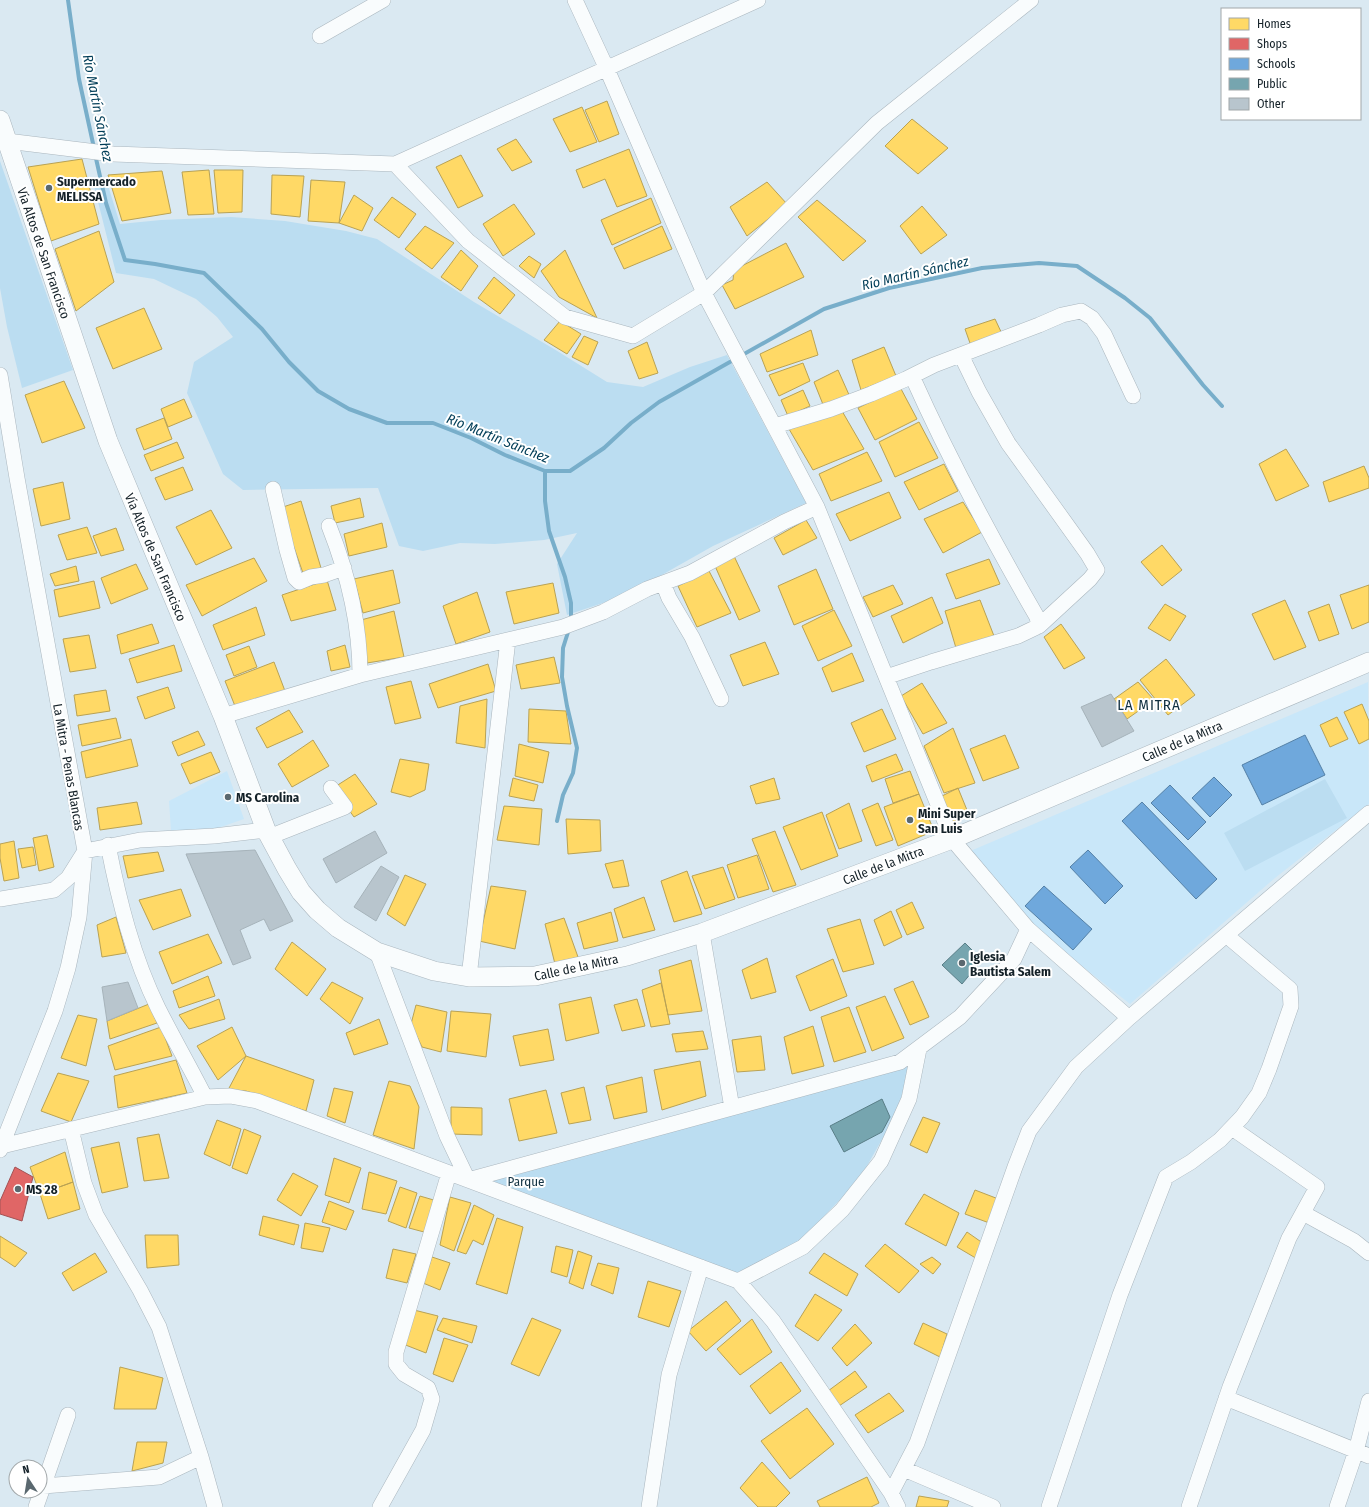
<svg xmlns="http://www.w3.org/2000/svg" width="1369" height="1507" font-family="'Fira Sans Condensed',sans-serif">
<rect width="100%" height="100%" fill="#dae9f2"/>
<path fill="#c9e7f9" d="M1368,682L1369,804L1275,878L1130,1004L1040,933L968,852Z
M227,771L244,819L218,828L171,831L169,801Z"/>
<path fill="#bbddf1" d="M0,161L73,370L22,388L7,327L0,288Z
M106,179L120,224L161,220L231,217L285,221L346,231L377,239L474,302L554,349L607,382L643,387L690,367L727,355L806,503L713,546L660,576L609,601L567,615L557,564L577,533L544,540L495,544L460,543L423,551L399,546L378,488L243,490L223,474L187,393L194,362L233,337L217,317L196,299L154,279L116,273L93,182Z
M1325,779L1347,818L1245,871L1224,833Z
M910,1064L897,1113L859,1180L800,1241L737,1273L536,1197L535,1200L487,1179Z"/>
<path fill="#ffd966" stroke="#b9a254" d="M607,101L619,134L599,142L585,110Z
M582,107L597,142L570,152L553,119Z
M912,119L948,148L918,174L885,146Z
M516,139L532,162L512,171L497,149Z
M629,149L647,196L617,207L605,179L583,188L576,170Z
M461,155L483,196L458,208L436,167Z
M82,159L99,224L51,241L28,167Z
M209,170L214,214L188,215L182,172Z
M214,170H243L242,212L218,213Z
M162,171L171,213L122,221L108,175Z
M272,175L304,176L300,217L271,214Z
M311,180L345,182L339,223L308,221Z
M767,182L787,204L747,236L730,207Z
M354,195L373,208L362,231L339,223Z
M392,197L416,214L399,238L374,220Z
M651,198L661,223L612,245L601,220Z
M817,200L866,241L843,261L798,217Z
M514,204L535,234L503,256L483,224Z
M922,206L947,235L921,254L900,226Z
M425,226L454,243L432,269L405,249Z
M662,226L672,249L624,269L614,248Z
M99,231L114,282L76,311L55,249Z
M786,243L804,277L735,309L722,285L733,280L734,270Z
M461,250L478,266L461,291L441,277Z
M565,250L597,318L559,297L541,271Z
M529,256L541,264L534,278L519,266Z
M494,277L515,295L500,314L478,298Z
M144,308L162,349L113,369L96,328Z
M995,319L1003,336L971,346L965,329Z
M560,321L581,334L567,354L544,340Z
M811,330L818,355L767,372L760,354Z
M584,336L598,342L588,365L572,357Z
M647,342L658,373L639,379L628,351Z
M884,347L896,376L861,390L852,360Z
M803,363L810,381L779,396L769,375Z
M838,370L850,397L824,407L814,382Z
M64,381L85,428L42,443L25,395Z
M900,387L917,419L875,440L858,408Z
M803,390L810,406L788,416L781,400Z
M184,399L192,417L168,427L161,409Z
M842,411L864,449L813,470L789,429Z
M164,418L172,439L144,450L136,429Z
M919,422L938,458L895,477L879,442Z
M177,442L184,458L151,471L144,455Z
M1286,449L1309,486L1276,501L1259,464Z
M867,452L882,481L831,501L819,474Z
M944,464L958,491L919,510L904,482Z
M1364,466L1369,478V488L1329,502L1323,482Z
M183,467L193,490L165,500L155,478Z
M63,482L70,519L41,526L33,489Z
M889,492L901,518L850,541L836,514Z
M360,498L364,517L335,523L331,506Z
M301,501L321,568L303,573L280,508Z
M963,502L982,532L943,553L924,519Z
M211,510L232,548L196,565L176,527Z
M806,520L817,538L783,555L774,538Z
M382,523L387,547L349,556L344,534Z
M87,527L97,553L67,560L58,535Z
M116,528L124,550L101,556L93,536Z
M1162,545L1182,570L1162,586L1141,562Z
M734,556L760,611L739,620L715,566Z
M254,558L267,581L202,616L186,585Z
M989,559L1000,584L956,599L946,574Z
M136,564L148,589L111,604L101,578Z
M76,566L79,581L55,586L50,574Z
M816,569L833,609L794,625L778,586Z
M393,570L400,603L363,613L354,579Z
M709,571L731,613L697,627L678,586Z
M327,580L336,610L291,621L282,595Z
M94,581L100,608L59,617L54,590Z
M553,583L559,613L514,624L506,592Z
M893,585L903,604L873,617L863,597Z
M1369,585V622L1352,629L1340,595Z
M477,592L490,632L456,644L443,606Z
M932,597L943,623L903,643L891,616Z
M980,600L994,636L956,648L945,611Z
M1285,600L1306,647L1274,660L1252,614Z
M1165,604L1186,616L1170,641L1148,628Z
M1329,604L1339,634L1319,641L1308,612Z
M256,607L265,635L223,650L213,625Z
M834,610L852,646L818,661L802,626Z
M394,611L404,657L367,663L361,620Z
M152,624L159,643L121,654L117,635Z
M1061,624L1085,658L1064,669L1044,637Z
M89,635L96,668L70,672L63,639Z
M765,642L779,674L743,686L730,655Z
M174,645L182,671L137,683L129,659Z
M345,645L350,667L331,671L327,651Z
M249,646L257,667L234,676L226,655Z
M852,653L864,681L832,692L822,668Z
M554,657L560,683L521,689L516,665Z
M1166,659L1195,695L1168,715L1140,680Z
M274,662L285,691L235,706L225,681Z
M488,664L496,691L438,708L429,684Z
M411,681L421,718L395,724L386,687Z
M1138,682L1154,700L1127,719L1114,699Z
M922,683L947,723L923,734L901,696Z
M168,687L175,708L145,719L137,697Z
M106,690L110,711L77,716L74,695Z
M487,699L485,748L456,743L460,706Z
M1362,704L1369,721V739L1359,744L1344,712Z
M529,709L566,711L571,744L528,742Z
M882,709L896,739L864,752L851,723Z
M289,710L303,732L267,748L256,728Z
M1337,717L1348,739L1330,747L1320,725Z
M116,718L121,738L82,746L78,725Z
M953,728L975,783L944,793L924,746Z
M198,731L205,745L178,756L172,742Z
M1005,735L1019,768L983,781L970,749Z
M131,739L138,766L86,778L81,752Z
M313,740L329,766L292,787L278,764Z
M519,744L549,752L543,783L515,776Z
M211,752L220,772L190,784L181,764Z
M896,754L903,770L872,782L866,766Z
M400,759L429,764L425,790L410,797L391,792Z
M910,771L919,794L893,803L885,779Z
M355,774L377,804L354,817L333,788Z
M513,778L538,785L534,801L509,796Z
M774,778L780,799L756,804L750,786Z
M958,788L969,815L952,822L942,796Z
M919,794L934,831L898,846L884,807Z
M137,802L142,824L100,830L97,808Z
M849,803L862,841L839,849L826,815Z
M878,803L893,840L876,846L862,810Z
M504,806L542,809L539,845L497,840Z
M822,812L838,856L801,870L783,827Z
M566,819L600,820L601,851L568,854Z
M775,831L796,885L773,892L752,839Z
M47,835L54,867L39,871L33,838Z
M14,841L19,878L4,881L0,858V844Z
M33,847L36,865L22,868L18,849Z
M158,852L164,871L128,878L123,856Z
M757,855L769,889L738,898L727,865Z
M623,860L629,886L613,888L605,864Z
M723,867L735,899L705,909L692,876Z
M687,871L702,914L674,922L661,881Z
M405,875L426,884L405,926L387,914Z
M491,886L526,891L515,949L479,941Z
M181,889L191,916L153,930L139,900Z
M644,897L655,930L623,938L614,909Z
M912,902L924,928L907,935L896,910Z
M891,911L902,937L884,946L874,920Z
M611,912L618,941L584,949L577,923Z
M116,917L126,953L102,957L97,925Z
M564,918L578,957L555,964L545,924Z
M860,919L874,964L843,972L827,929Z
M208,934L222,963L172,984L159,952Z
M292,942L326,969L307,996L275,969Z
M767,958L776,992L751,999L742,970Z
M833,959L847,996L810,1011L796,976Z
M691,960L702,1011L668,1015L659,970Z
M208,976L215,996L179,1008L173,991Z
M913,981L929,1017L910,1025L894,989Z
M332,982L363,998L350,1024L320,999Z
M661,983L670,1024L651,1027L642,990Z
M885,996L904,1038L872,1051L856,1007Z
M591,997L599,1033L566,1041L559,1004Z
M219,999L225,1019L189,1029L179,1015Z
M637,999L645,1026L622,1031L614,1005Z
M149,1004L157,1023L110,1039L107,1021Z
M416,1005L447,1012L441,1052L422,1047L411,1024Z
M849,1007L866,1052L834,1062L821,1017Z
M451,1011L491,1014L486,1057L447,1051Z
M78,1015L97,1019L86,1066L61,1058Z
M379,1019L388,1044L354,1055L346,1033Z
M813,1026L824,1066L792,1074L784,1037Z
M161,1027L172,1056L115,1070L108,1046Z
M232,1027L246,1056L218,1080L197,1046Z
M548,1029L554,1060L520,1066L513,1036Z
M703,1031L708,1049L676,1052L672,1034Z
M761,1036L765,1070L737,1072L732,1040Z
M246,1056L314,1080L306,1111L246,1091L228,1090Z
M176,1060L187,1093L118,1108L114,1076Z
M700,1061L706,1096L662,1110L654,1070Z
M58,1073L89,1081L71,1122L41,1111Z
M642,1077L647,1112L614,1119L606,1086Z
M389,1081L410,1086L419,1107L414,1149L373,1135Z
M584,1087L591,1120L569,1124L561,1093Z
M334,1088L353,1092L345,1123L327,1116Z
M546,1090L557,1133L519,1141L509,1099Z
M451,1107L482,1108V1135L451,1134Z
M923,1117L940,1123L927,1153L910,1145Z
M217,1120L241,1129L230,1166L204,1154Z
M244,1129L261,1136L247,1174L232,1168Z
M159,1134L169,1178L144,1181L137,1138Z
M119,1142L128,1187L102,1193L91,1148Z
M65,1152L73,1182L40,1194L30,1167Z
M334,1158L361,1168L349,1203L325,1195Z
M369,1172L397,1181L386,1214L362,1209Z
M293,1173L318,1186L301,1216L277,1200Z
M73,1182L80,1209L48,1219L40,1194Z
M400,1187L417,1193L406,1228L388,1221Z
M975,1190L1001,1200L992,1224L965,1214Z
M924,1194L959,1213L946,1246L905,1224Z
M420,1196L437,1201L424,1232L409,1228Z
M450,1197L471,1203L454,1251L440,1245Z
M329,1201L354,1211L346,1230L322,1222Z
M474,1205L494,1215L483,1245L473,1240L466,1254L457,1251Z
M263,1216L299,1225L294,1245L259,1235Z
M497,1218L523,1227L507,1294L476,1284Z
M305,1223L330,1228L323,1252L301,1248Z
M967,1232L987,1246L979,1260L957,1247Z
M145,1235H178L179,1265L147,1268Z
M0,1236L27,1253L15,1267L0,1257Z
M885,1244L919,1271L899,1293L865,1266Z
M556,1246L573,1250L567,1277L551,1272Z
M393,1249L416,1254L407,1283L386,1278Z
M578,1251L592,1256L583,1289L569,1283Z
M95,1253L107,1272L73,1291L62,1273Z
M824,1253L858,1274L847,1296L809,1273Z
M432,1257L450,1263L440,1290L423,1283Z
M932,1257L941,1264L933,1274L920,1264Z
M598,1263L619,1268L613,1294L591,1285Z
M648,1281L681,1291L669,1327L638,1317Z
M815,1294L842,1310L818,1341L795,1326Z
M726,1301L741,1321L706,1351L688,1331Z
M414,1310L438,1316L426,1353L403,1344Z
M443,1318L477,1326L472,1343L437,1330Z
M532,1318L561,1330L539,1376L511,1364Z
M752,1319L772,1352L740,1375L717,1349Z
M923,1323L947,1334L940,1357L914,1344Z
M855,1324L872,1343L847,1366L832,1348Z
M444,1338L468,1345L453,1382L433,1374Z
M781,1362L801,1391L770,1414L750,1386Z
M120,1367L163,1378L156,1409H114Z
M855,1371L867,1387L839,1406L828,1391Z
M889,1393L904,1411L868,1433L855,1415Z
M807,1408L834,1444L790,1479L761,1441Z
M137,1442H167L163,1463L132,1471Z
M762,1462L790,1493L776,1507H758L740,1488Z
M867,1477L879,1503L871,1507H820L817,1501Z
M919,1496L949,1501L947,1507H916Z"/>
<path fill="#e06666" stroke="#a35254" d="M15,1167L33,1177L22,1221L0,1214V1201Z"/>
<path fill="#6fa8dc" stroke="#5480a6" d="M1305,735L1325,775L1262,805L1242,765Z
M1214,777L1232,795L1210,817L1192,798Z
M1170,785L1206,822L1188,840L1151,803Z
M1142,802L1217,879L1196,899L1122,821Z
M1088,850L1123,886L1105,904L1070,867Z
M1044,886L1092,929L1073,950L1025,906Z"/>
<path fill="#76a5af" stroke="#597e87" d="M965,943L982,960L962,984L942,965Z
M882,1099L890,1117L882,1132L844,1152L830,1126Z"/>
<g fill="none" stroke-linecap="round" stroke-linejoin="round">
<path stroke="#78aeca" stroke-width="4" d="M68,0L79,79L94,148
M95,154L106,203L125,260L155,264L204,273L262,329L289,362L318,391L349,409L387,423H433L471,438L505,455L545,471H570L604,448L631,423L659,402L824,309L889,288L982,268L1039,263L1077,266L1125,298L1150,318L1203,385L1222,406
M545,471V501L549,531L565,577L571,603V621
M557,821L563,795L573,773L577,748L567,706L562,677L563,648L569,629"/>
</g>
<path fill="#b8c5cd" stroke="#a6b3ba" d="M1111,694L1134,731L1102,747L1081,707Z
M375,831L387,853L336,883L323,859Z
M255,850L293,921L270,931L264,919L240,930L251,958L233,965L186,854Z
M381,866L399,877L376,921L354,907Z
M128,982L138,1008L107,1021L102,987Z"/>
<g fill="none" stroke-linecap="round" stroke-linejoin="round">
<defs>
<path id="minor" d="M575,0L606,67L704,293L817,507L952,839L1028,929L1129,1018L1369,813
M320,36L383,0
M7,141L113,154L395,164L758,0
M395,164L468,241L565,317L633,336L704,293L877,123L1031,0
M961,355L979,392L1008,443L1087,553L1097,570L1090,579L1039,626
M0,375L17,478L85,851L79,917L68,968L55,1011L0,1150
M775,426L831,409L871,394L906,379L934,365L1039,325L1062,315L1081,311L1092,318L1104,334L1133,396
M273,489L287,550L295,578L299,582L311,577L324,575L344,568
M329,526C348,574 360,624 360,675
M663,583L669,598L692,637L721,699
M886,677L931,662L1018,636L1039,626L1037,617C992,539 949,459 912,376
M223,716L360,675L563,627L603,612L647,589L690,573L784,522L817,507
M269,837L345,807L331,788
M108,845C119,901 133,957 158,1008C173,1038 190,1067 205,1097
M0,899L54,890L68,878L85,851L140,840L214,836L266,830
M702,933L732,1108
M377,952L447,1136L468,1180
M469,977L508,640
M71,1129L84,1183L96,1215L140,1290L159,1327L201,1457L215,1507
M2,1146L205,1097L230,1096L257,1101L738,1281L773,1321L891,1493L898,1507
M468,1180L900,1062L960,1017L1014,959L1028,929
M1303,1213L1354,1241L1369,1253
M738,1281L803,1247L842,1210L881,1161L909,1099L919,1049
M1226,1398L1369,1456
M904,1469L993,1507
M43,1486L159,1477L201,1457
M891,1493L917,1443L1015,1167L1029,1131L1076,1067L1129,1018
M36,1507L68,1415
M380,1507L423,1430L432,1399L428,1388L404,1374L396,1364V1352L449,1173
M649,1507L669,1375L701,1267
M1049,1507L1120,1295L1166,1177L1191,1162L1220,1140L1242,1117L1259,1093L1269,1069L1291,1006L1290,989L1226,935
M1189,1507L1230,1387L1289,1238L1317,1187L1232,1128
M1337,1507L1356,1451L1369,1401"/>
<path id="tertiary" d="M0,120L108,441L223,716L266,830L287,869L301,892L317,910L338,928L377,952L434,971L469,977L535,976L627,956L702,933L952,839L1369,662"/>
</defs>
<use href="#minor" stroke="#aab6be" stroke-width="16"/>
<use href="#tertiary" stroke="#aab6be" stroke-width="20"/>
<use href="#minor" stroke="#f9fcfd" stroke-width="15"/>
<use href="#tertiary" stroke="#f9fcfd" stroke-width="19"/>
</g>
<g fill="#5a686f" stroke="#fff" stroke-width="1.5">
<circle cx="49" cy="188" r="4"/>
<circle cx="228" cy="797" r="4"/>
<circle cx="910" cy="820" r="4"/>
<circle cx="962" cy="963" r="4"/>
<circle cx="18" cy="1189" r="4"/>
</g>
<g text-anchor="middle" stroke-width="4" stroke-linejoin="round" paint-order="stroke">
<g font-size="13" font-weight="bold" fill="#152229" stroke="#fff" text-anchor="start">
<text x="57" y="186">Supermercado<tspan x="57" dy="15">MELISSA</tspan></text>
<text x="236" y="802">MS Carolina</text>
<text x="918" y="818">Mini Super<tspan x="918" dy="15">San Luis</tspan></text>
<text x="970" y="961">Iglesia<tspan x="970" dy="15">Bautista Salem</tspan></text>
<text x="26" y="1194">MS 28</text>
</g>
<g font-size="13" fill="#152229" stroke="#fff">
<text transform="translate(44 253) rotate(71)" y="5">Vía Altos de San Francisco</text>
<text transform="translate(156 557) rotate(67)" y="5">Vía Altos de San Francisco</text>
<text transform="translate(1182 741) rotate(-23)" y="5">Calle de la Mitra</text>
<text transform="translate(69 767) rotate(80)" y="5">La Mitra - Penas Blancas</text>
<text transform="translate(883 865) rotate(-21)" y="5">Calle de la Mitra</text>
<text transform="translate(576 967) rotate(-12)" y="5">Calle de la Mitra</text>
</g>
<g font-size="13" fill="#133344" stroke="#fff">
<text x="526" y="1186">Parque</text>
</g>
<g font-size="14" font-style="italic" fill="#003d57" stroke="#fff">
<text transform="translate(98 108) rotate(79)" y="5">Río Martín Sánchez</text>
<text transform="translate(915 273) rotate(-13)" y="5">Río Martín Sánchez</text>
<text transform="translate(498 438) rotate(22)" y="5">Río Martín Sánchez</text>
</g>
<g font-size="15" letter-spacing="1" fill="#102f3f" stroke="#fff">
<text x="1149" y="710">LA MITRA</text>
</g>
</g>
<rect x="1221" y="8" width="140" height="112" fill="#ffffff" stroke="#a1a7a9"/>
<rect x="1229" y="18" width="20" height="12" fill="#ffd966" stroke="#a1a7a9"/>
<text x="1257" y="28" font-size="12" fill="#152229">Homes</text>
<rect x="1229" y="38" width="20" height="12" fill="#e06666" stroke="#a1a7a9"/>
<text x="1257" y="48" font-size="12" fill="#152229">Shops</text>
<rect x="1229" y="58" width="20" height="12" fill="#6fa8dc" stroke="#a1a7a9"/>
<text x="1257" y="68" font-size="12" fill="#152229">Schools</text>
<rect x="1229" y="78" width="20" height="12" fill="#76a5af" stroke="#a1a7a9"/>
<text x="1257" y="88" font-size="12" fill="#152229">Public</text>
<rect x="1229" y="98" width="20" height="12" fill="#b8c5cd" stroke="#a1a7a9"/>
<text x="1257" y="108" font-size="12" fill="#152229">Other</text>
<g transform="translate(28 1479) rotate(348)"><circle r="19" fill="#ffffff" stroke="#a1a7a9"/>
<path d="M0-3L7 15L0 10L-7 15Z" fill="#5a686f"/>
<text y="-6" font-size="11" font-weight="bold" text-anchor="middle" fill="#152229">N</text>
</g>
</svg>
